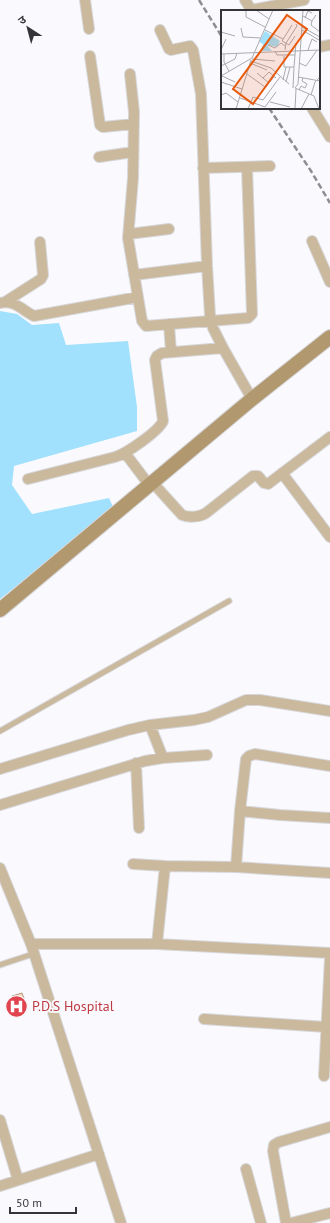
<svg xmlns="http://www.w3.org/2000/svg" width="330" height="1223" font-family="'PT Sans','Noto Sans Devanagari',sans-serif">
<rect width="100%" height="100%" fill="#fafafe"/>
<path fill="#a1e1fe" d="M0,311L17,314L32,325L59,323L66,345L128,341L137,407V431L14,466L12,485L32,514L109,498L114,509L0,599Z"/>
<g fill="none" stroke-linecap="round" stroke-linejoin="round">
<defs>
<path id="lane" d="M0,731L229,601
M0,965L33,954"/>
<path id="street" d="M85,0L89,29
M245,0L252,11
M251,10L304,0
M160,30L169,49L171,50L190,46L193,50L201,94L207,266L210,315L213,328L223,348L252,399
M319,47L330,45
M90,56L100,125L103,127L134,124
M130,74L134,112L133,178L128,238L142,321L146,326L248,318L252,314L247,167
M312,108L330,137
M99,157L133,152
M203,168L270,166
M129,234L169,229
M312,241L330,282
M134,275L207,266
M5,302L41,279L43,275L40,242
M0,303C14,299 23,311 34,316L138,297
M169,324L171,352
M125,453L150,486
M282,473L330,537
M28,479L115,457C126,454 159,431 163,421L155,360L157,356L162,353L223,348
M153,483L182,515C189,518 200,517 206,513L253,476H258L264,483L268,484L330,437
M150,725L163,758
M136,763L139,828
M0,769L128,730L150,725L194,720L208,717L246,700H260L330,711
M0,805L145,761L163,758L207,755
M240,811L280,815L330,818
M133,864L165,866L236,867L330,873
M236,867L240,811L246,759L249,756L255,754L330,766
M0,868L31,944L121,1223
M31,944H157L330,953
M157,944L165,866
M204,1019L326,1027
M324,1076L330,958
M0,1120L18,1180
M246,1169L261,1223
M0,1186L99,1154
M286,1223L273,1151L274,1145L279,1142L330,1127
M291,1223L330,1213"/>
<path id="secondary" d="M0,610L252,399L330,337"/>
</defs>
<use href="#lane" stroke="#d7d7db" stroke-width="7"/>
<use href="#street" stroke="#d7d7db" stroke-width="12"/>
<use href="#secondary" stroke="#d7d7db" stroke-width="16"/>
<use href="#lane" stroke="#cab99d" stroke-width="5"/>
<use href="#street" stroke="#cab99d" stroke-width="10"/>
<use href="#secondary" stroke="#b1986e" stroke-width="14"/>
<path stroke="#8e8e92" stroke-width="2.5" stroke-dasharray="6 3" stroke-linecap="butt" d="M199,0L222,37
M269,108L311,171L330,203"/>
</g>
<path fill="#dabba0" d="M12,996L26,1004L24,1010L13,1014L9,1002Z"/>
<path fill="#b19882" d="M26,1004L24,1010L13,1014L16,1008Z"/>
<path fill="#fdd9ba" stroke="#b19882" d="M22,993L26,1004L16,1008L12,996Z"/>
<defs>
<symbol id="hospital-disc" viewBox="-11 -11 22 22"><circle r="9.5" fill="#e0444e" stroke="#fafafe"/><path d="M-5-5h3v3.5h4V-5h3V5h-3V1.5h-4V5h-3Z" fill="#fff"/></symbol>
</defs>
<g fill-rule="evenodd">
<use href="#hospital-disc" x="4" y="994" width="25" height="25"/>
</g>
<g text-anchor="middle" stroke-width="4" stroke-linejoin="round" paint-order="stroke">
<g font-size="14" fill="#be3a42" stroke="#fafafe" text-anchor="start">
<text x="32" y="1011">P.D.S Hospital</text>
</g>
</g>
<g transform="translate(221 10)">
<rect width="99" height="99" fill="#fafafe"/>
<path d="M44,21L59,31L56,37L46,35L51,41H40L42,34L38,32Z" fill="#a1e1fe"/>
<path fill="none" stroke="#ababaf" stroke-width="1" d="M25,0V7L44,17M35,0L48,9M82,0L77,74L74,78L93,86L98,99M82,6L91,11L95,5M84,8L87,1L91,3M91,11L90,15L99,22M71,15L61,31L68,35L74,26M81,17L99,27M20,18L22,27L39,28M44,20L62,29M81,20L98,30M0,22L14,26M47,35L54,38L60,33L64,36M0,40L5,29M64,40L65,33L76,16L75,14M87,40L91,29L96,32M54,41L56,45H74M0,44L99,40M3,44V52L8,61M63,46V57H65M31,49L54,51M30,51L50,58L68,74M29,53L46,60M78,53L85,56L96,40M0,56L14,49L16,43M73,57L75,33M36,63L48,73M26,64L44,77M0,66L31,48L52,0M1,66L14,72M77,67L99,71M42,68L48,62L55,68M62,70L65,57H73L72,78M0,72L21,79M65,72L69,57M78,80L80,76L84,78L86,74L81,71L82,68M0,85L5,83L17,92M38,85L53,67M90,85L94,72L99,67M19,88L44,97L55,82M49,92L69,97M15,99L30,50M27,99L32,87L42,90L59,67M74,99L75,79M80,99L88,84"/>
<path fill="#e8590c" fill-opacity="0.15" stroke="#e8590c" stroke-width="2" d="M66,5L86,19L32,94L12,79Z"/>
<rect width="99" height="99" fill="none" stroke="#353539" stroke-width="2"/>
</g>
<g transform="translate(28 28) rotate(324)" stroke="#fafafe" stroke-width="3" paint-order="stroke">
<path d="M0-3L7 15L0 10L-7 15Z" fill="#353539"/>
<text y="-6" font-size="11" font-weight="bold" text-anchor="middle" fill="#353539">उ</text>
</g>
<path d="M10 1207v6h66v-6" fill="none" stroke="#353539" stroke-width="2"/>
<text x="16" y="1207" font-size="12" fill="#353539" stroke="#fafafe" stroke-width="3" paint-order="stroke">50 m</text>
</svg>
